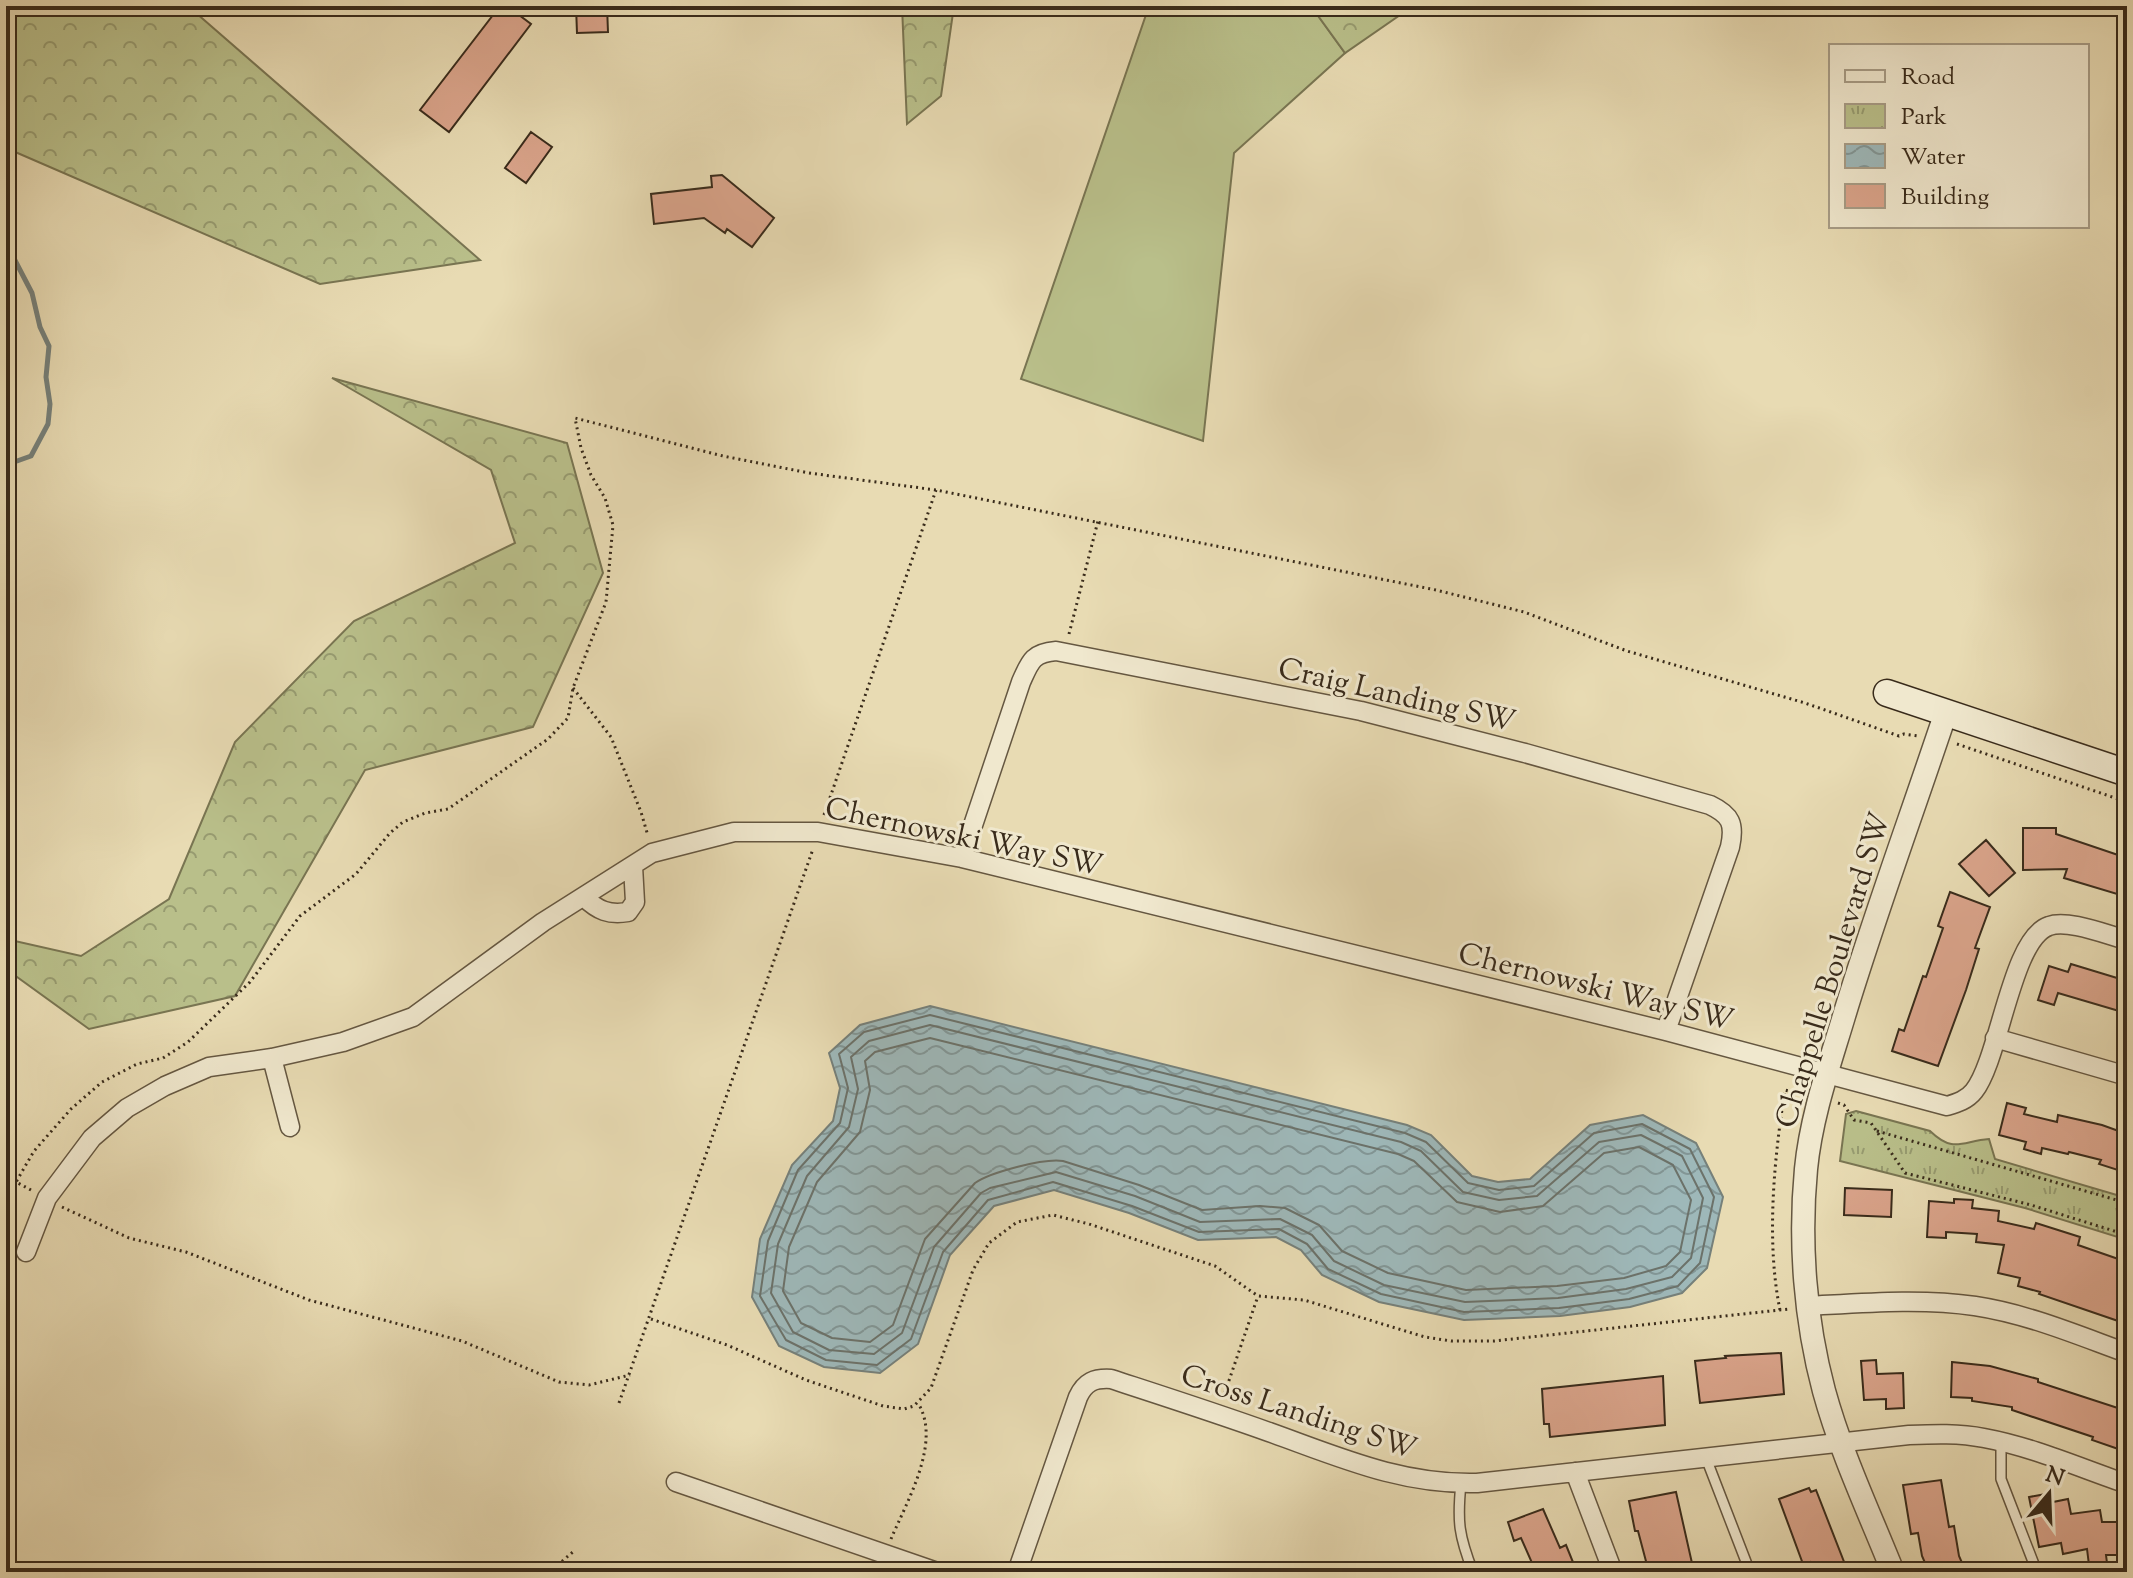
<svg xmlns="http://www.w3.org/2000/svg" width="2133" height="1578" font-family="'Sorts Mill Goudy',serif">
<defs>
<pattern id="forest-crowns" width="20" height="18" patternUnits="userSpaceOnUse" patternTransform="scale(2)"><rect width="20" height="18" fill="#b9bf8a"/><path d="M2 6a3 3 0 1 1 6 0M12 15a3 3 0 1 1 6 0" fill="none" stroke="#979b70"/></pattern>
<pattern id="park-tufts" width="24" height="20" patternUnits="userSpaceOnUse" patternTransform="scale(2)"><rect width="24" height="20" fill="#b9bf8a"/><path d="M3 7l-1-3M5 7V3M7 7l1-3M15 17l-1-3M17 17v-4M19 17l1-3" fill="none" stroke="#979b70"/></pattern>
<pattern id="water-waves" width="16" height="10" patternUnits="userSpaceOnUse" patternTransform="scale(2)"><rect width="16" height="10" fill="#9eb8b9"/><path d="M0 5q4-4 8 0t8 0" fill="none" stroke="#829696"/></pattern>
</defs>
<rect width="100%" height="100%" fill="#e8dbb3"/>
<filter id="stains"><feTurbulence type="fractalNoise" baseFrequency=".0025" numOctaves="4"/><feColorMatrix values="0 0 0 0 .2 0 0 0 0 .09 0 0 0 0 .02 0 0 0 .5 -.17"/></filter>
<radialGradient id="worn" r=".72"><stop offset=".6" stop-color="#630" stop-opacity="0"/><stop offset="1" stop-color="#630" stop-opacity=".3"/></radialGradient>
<path fill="#b9bf8a" stroke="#797552" stroke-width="2" d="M1149,6H1311L1345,53L1234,153L1203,441L1021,379Z"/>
<path fill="url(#forest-crowns)" stroke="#797552" stroke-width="2" d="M6,6H188L480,260L320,284L6,148Z
M902,6H954L941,96L907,124Z
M1311,6H1413L1345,53Z
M332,378L567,443L603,573L533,727L365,770L235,996L89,1029L6,969V939L81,956L169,899L235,742L354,621L515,543L491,470Z"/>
<path fill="url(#park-tufts)" stroke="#797552" stroke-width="2" d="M1856,1111L1930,1131C1954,1154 1962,1141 1989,1139L1995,1159L2127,1198V1240L2025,1208L1840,1161L1846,1114Z"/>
<path fill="url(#water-waves)" stroke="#76807a" stroke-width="2" d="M930,1006L1407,1125L1431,1135L1472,1176L1498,1182L1530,1179L1590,1125L1643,1115L1696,1143L1723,1197L1707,1268L1682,1293L1630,1307L1560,1316L1464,1320L1379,1302L1322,1275L1301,1250L1276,1237L1198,1240L1129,1213L1054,1190L994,1206L950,1255L918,1344L880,1373L824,1367L779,1346L752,1297L760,1239L792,1165L833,1121L840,1088L829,1053L860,1025Z"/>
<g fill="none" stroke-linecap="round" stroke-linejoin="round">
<path stroke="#6c726a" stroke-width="2" d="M930,1015L1405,1133L1426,1142L1468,1183L1499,1190L1534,1186L1594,1133L1642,1124L1690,1149L1714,1197L1700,1263L1678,1286L1629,1299L1559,1308L1464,1312L1381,1294L1328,1269L1307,1244L1279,1229L1199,1232L1132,1206L1053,1182L988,1200L943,1252L911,1339L877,1365L826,1360L786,1340L760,1296L768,1241L798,1170L840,1123L848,1088L839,1054L864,1032Z
M930,1025L1401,1142L1421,1151L1463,1192L1499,1200L1537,1196L1599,1142L1641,1135L1682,1156L1703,1198L1691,1258L1672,1277L1626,1289L1558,1298L1465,1302L1384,1285L1334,1261L1312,1235L1280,1219L1200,1222L1135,1196L1056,1172L990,1188L981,1193L934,1247L902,1333L874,1354L829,1350L793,1332L771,1293L778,1244L807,1176L849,1127L858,1089L851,1057L869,1041Z
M930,1038L1398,1154L1414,1161L1457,1202L1500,1212L1543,1206L1604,1153L1639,1147L1673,1165L1691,1200L1680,1252L1666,1266L1624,1278L1557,1286L1466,1290L1388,1273L1342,1251L1319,1225L1285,1208L1260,1206L1202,1210L1139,1185L1063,1161C1044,1158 991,1172 975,1183L925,1239L893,1325L870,1342L832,1338L801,1323L783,1291L789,1247L817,1182L860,1132L870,1090L865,1061L875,1052Z"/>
<path stroke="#76807a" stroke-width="5" d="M6,243L32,293L40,327L49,346L46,377L50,404L48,424L31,456L17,461L6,460"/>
</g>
<path fill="#daa48b" stroke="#392b1b" stroke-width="2" d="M500,6H507L531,24L449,132L420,110Z
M576,6H607L608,32L577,33Z
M531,132L552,147L526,183L505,168Z
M722,175L774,218L752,247L727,229L725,233L704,218L654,224L651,194L712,187L711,176Z
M2023,828H2056V834L2127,858V897L2064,878L2067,869L2023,870Z
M1986,840L2015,873L1989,896L1959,864Z
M1950,892L1990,907L1975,948L1979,949L1966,990L1938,1066L1892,1051L1899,1029L1904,1031L1923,976L1926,977L1943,928L1938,926Z
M2071,964L2127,981V1011L2120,1008L2119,1011L2058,993L2054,1005L2038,1000L2049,966L2068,972Z
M2007,1103L2026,1108L2024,1114L2057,1122L2058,1115L2102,1125L2127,1134V1173L2099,1164L2101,1160L2069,1152L2068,1154L2042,1148L2041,1154L2024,1149L2026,1142L1999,1135Z
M1845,1188L1892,1190L1891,1217L1844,1215Z
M1954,1199L1973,1200L1972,1208L1999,1211L1998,1221L2034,1229L2036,1223L2080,1237L2078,1245L2127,1262V1324L2039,1294L2040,1292L2018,1286L2020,1278L1998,1273L2004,1245L1976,1242L1977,1234L1946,1232V1238L1927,1237L1929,1201L1954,1203Z
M1781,1353L1784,1394L1700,1403L1695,1361L1726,1358L1725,1356Z
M1876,1360L1877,1374L1903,1373L1904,1408L1886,1409V1399L1864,1400L1861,1361Z
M1952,1362L1990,1366L2038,1379V1382L2127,1411V1452L2092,1440L2093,1437L2012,1410V1407L1972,1401V1398L1951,1397Z
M1663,1376L1665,1425L1550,1437L1549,1424H1544L1542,1389Z
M1941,1480L1949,1527L1954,1526L1959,1556L1966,1572H1929L1922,1556L1918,1533L1911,1534L1903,1485Z
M1809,1488L1811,1492L1816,1490L1848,1572H1815L1810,1562L1803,1564L1779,1499Z
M1676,1492L1694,1572H1656L1654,1563L1647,1565L1638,1531H1635L1629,1501Z
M2046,1494L2048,1503L2068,1499L2071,1514L2100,1510L2102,1522H2127V1555H2106L2107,1563L2089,1565L2087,1549L2063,1554L2061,1543L2039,1547L2029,1497Z
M1543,1509L1560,1548L1566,1545L1577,1572H1536L1521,1538L1514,1541L1508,1522Z"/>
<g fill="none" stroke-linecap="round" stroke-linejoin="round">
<defs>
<path id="service" d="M2001,1442V1479L2037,1572
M1706,1458L1750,1572
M1461,1483C1457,1522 1459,1536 1473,1572"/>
<path id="minor" d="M962,858L1021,682C1030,662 1032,653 1056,651L1361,711L1525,753L1710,805C1731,815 1735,824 1730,847L1666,1031
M584,897C598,911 609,915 628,912L635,902L633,866
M1995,1038L2127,1076
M272,1058L290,1127
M26,1252L47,1198L92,1138L127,1108L165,1086L209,1067L272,1058L343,1042L413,1017L543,922L652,853L734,832H818L962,858L1666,1031L1947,1106C1957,1103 1967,1100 1974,1091C2000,1058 2011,939 2049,926C2068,919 2107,935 2127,940
M1809,1306C1863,1303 1921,1298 1975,1306C2028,1314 2077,1335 2127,1353
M1575,1472L1613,1572
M676,1482L937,1572
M1017,1572L1078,1397C1085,1382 1094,1378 1111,1379C1163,1396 1216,1413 1269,1432C1339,1457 1401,1485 1477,1483L1909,1435C1934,1434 1959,1433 1984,1438C2033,1447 2080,1468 2127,1484"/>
<path id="tertiary" d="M1893,1572C1869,1512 1841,1453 1824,1391C1805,1320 1799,1242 1806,1169C1811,1117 1829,1066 1844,1016C1875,914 1912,814 1946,712"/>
<path id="secondary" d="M1887,693L2127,773"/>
</defs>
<use href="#service" stroke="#655741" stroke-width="12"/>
<use href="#minor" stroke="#655741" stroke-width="21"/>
<use href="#tertiary" stroke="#655741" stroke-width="25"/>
<use href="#secondary" stroke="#392b1b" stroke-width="29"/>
<path stroke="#392b1b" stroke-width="3" stroke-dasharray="2 4" stroke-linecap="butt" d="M1069,634L1098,521
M573,688L611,737L641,812L648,836
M1957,744L2127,802
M824,815L936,490
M1838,1103L1844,1105L1854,1120L1871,1123L1905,1173L2031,1205L2127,1235
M1877,1131L2127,1203
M31,1190L16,1182L34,1151L71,1109L102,1082L137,1064L163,1058L188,1042L250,982L300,916L356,874L390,833L403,822L425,813L448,809L548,739L568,718L573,688L606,602L613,525L605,498L591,475L581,448L575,418L723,456L809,473L936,490L1436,590L1524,612L1627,651L1805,703L1899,736L1904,734L1918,736
M62,1207L129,1238L186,1252L309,1300L462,1341L559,1382L589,1385L630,1375
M1780,1310C1766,1242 1774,1158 1785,1090L1800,1094
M651,1319L727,1345L806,1380L883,1406L904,1409L914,1406L931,1388L973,1270L989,1243L1017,1222L1053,1215L1089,1224L1215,1266L1258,1296L1304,1300L1425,1337L1451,1341H1494L1789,1309
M1223,1398L1258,1296
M619,1403L813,849
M891,1539C907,1501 942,1442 918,1403
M557,1572L560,1563L574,1551"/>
<use href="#service" stroke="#f0e8ce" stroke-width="9"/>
<use href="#minor" stroke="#f0e8ce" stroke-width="18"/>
<use href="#tertiary" stroke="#f0e8ce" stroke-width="22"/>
<use href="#secondary" stroke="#f0e8ce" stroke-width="26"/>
</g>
<g text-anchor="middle" stroke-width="6" stroke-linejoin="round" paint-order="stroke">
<g font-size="30" fill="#392b1b" stroke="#f0e8ce">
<text transform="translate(1397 694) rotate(13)" y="10">Craig Landing SW</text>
<text transform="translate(964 836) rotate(12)" y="10">Chernowski Way SW</text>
<text transform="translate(1832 970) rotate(-73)" y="10">Chappelle Boulevard SW</text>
<text transform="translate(1596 986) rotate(14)" y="10">Chernowski Way SW</text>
<text transform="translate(1299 1411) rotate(18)" y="10">Cross Landing SW</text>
</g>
</g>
<rect width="2133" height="1578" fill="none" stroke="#e8dbb3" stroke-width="32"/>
<rect x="8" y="8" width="2117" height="1562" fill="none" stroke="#392b1b" stroke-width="4"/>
<rect x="16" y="16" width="2101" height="1546" fill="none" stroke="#392b1b" stroke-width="2"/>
<rect x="1829" y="44" width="260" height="184" fill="#f0e8ce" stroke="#a79c86" stroke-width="2"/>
<rect x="1845" y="70" width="40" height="12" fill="#f0e8ce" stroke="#a79c86" stroke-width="2"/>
<text x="1901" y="84" font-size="24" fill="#392b1b">Road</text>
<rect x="1845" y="104" width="40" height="24" fill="url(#park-tufts)" stroke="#a79c86" stroke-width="2"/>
<text x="1901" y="124" font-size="24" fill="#392b1b">Park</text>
<rect x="1845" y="144" width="40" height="24" fill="url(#water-waves)" stroke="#a79c86" stroke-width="2"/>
<text x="1901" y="164" font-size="24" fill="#392b1b">Water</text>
<rect x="1845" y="184" width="40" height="24" fill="#daa48b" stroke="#a79c86" stroke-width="2"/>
<text x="1901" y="204" font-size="24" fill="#392b1b">Building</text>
<g transform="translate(2049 1494) rotate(19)" stroke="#f0e8ce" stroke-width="6" paint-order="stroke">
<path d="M0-6L14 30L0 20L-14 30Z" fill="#392b1b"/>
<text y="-12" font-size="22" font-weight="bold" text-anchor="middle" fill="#392b1b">N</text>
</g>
<rect width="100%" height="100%" filter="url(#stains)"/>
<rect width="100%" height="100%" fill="url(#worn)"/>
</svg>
